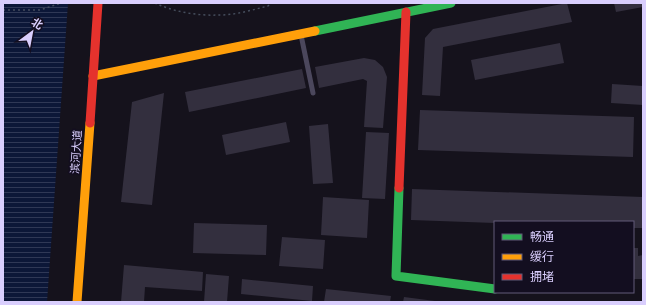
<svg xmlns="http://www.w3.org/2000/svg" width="646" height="305" font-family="Karla,'Noto Sans SC',sans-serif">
<defs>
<pattern id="water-rules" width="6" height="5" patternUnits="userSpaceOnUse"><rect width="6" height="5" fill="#0c1738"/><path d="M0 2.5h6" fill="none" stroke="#2f3856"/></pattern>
</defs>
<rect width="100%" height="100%" fill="#15121c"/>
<path fill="url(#water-rules)" d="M3,3H68L47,302H3Z"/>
<path fill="#332f3e" d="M567,3L572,22L443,47L440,96L422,95L425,38L433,29Z
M614,3H643V7L616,12Z
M560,43L564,63L475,80L471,60Z
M364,58L375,60L383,67L387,77L383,128L364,127L367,81L363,79L319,88L315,67Z
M302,69L306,88L189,112L185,92Z
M612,84L643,86V105L611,103Z
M164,93L152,205L121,202L132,102Z
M420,110L634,117L633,157L418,150Z
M286,122L290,142L226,155L222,135Z
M328,124L333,183L313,184L309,126Z
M366,132L389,133L385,199L362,198Z
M412,189L643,197V228H633V222L495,223L411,220Z
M323,197L369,200L367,238L321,235Z
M194,223L267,225L266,255L193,253Z
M282,237L325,240L323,269L279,266Z
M633,248H638V256L643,255V279H633Z
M124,265L203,272L202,291L145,287L144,302H121Z
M206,274L229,276L227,302H204Z
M242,279L313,286L312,301L241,294Z
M326,289L391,296L390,302H324Z
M404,297L435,301V302H403Z"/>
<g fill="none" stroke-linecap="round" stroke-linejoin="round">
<path stroke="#464e5d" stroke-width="1.5" stroke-dasharray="2 3" stroke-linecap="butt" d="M155,3C174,12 198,16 219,15C236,15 252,10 268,6L272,3
M3,10H40L61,3"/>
<path stroke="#4b475c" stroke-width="5" d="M301,35L313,93"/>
<path stroke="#30b455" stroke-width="9" d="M315,31L451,3
M399,188L396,276L495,289"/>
<path stroke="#ff9f0a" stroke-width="9" d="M93,76L315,31
M77,302L90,123"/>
<path stroke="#e5322d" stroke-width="9" d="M90,123L98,3
M399,188L406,12"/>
</g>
<g text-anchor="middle" stroke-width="3.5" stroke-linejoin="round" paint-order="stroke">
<g font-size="11" fill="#d9cefd" stroke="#130e20">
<text transform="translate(76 152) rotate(-86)" y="4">滨河大道</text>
</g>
</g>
<rect width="646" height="305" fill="none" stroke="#d9cefd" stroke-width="8"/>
<rect x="494" y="221" width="140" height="72" fill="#130e20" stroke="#625b78"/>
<rect x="502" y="234" width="20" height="6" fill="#30b455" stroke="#625b78"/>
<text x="530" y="241" font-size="12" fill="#d9cefd">畅通</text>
<rect x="502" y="254" width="20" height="6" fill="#ff9f0a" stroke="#625b78"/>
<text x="530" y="261" font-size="12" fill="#d9cefd">缓行</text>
<rect x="502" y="274" width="20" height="6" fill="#e5322d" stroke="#625b78"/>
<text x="530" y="281" font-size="12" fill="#d9cefd">拥堵</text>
<g transform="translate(32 32) rotate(32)" stroke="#130e20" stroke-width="3" paint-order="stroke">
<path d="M0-3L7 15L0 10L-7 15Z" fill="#d9cefd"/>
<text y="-6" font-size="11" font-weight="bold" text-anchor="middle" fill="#d9cefd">北</text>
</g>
</svg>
